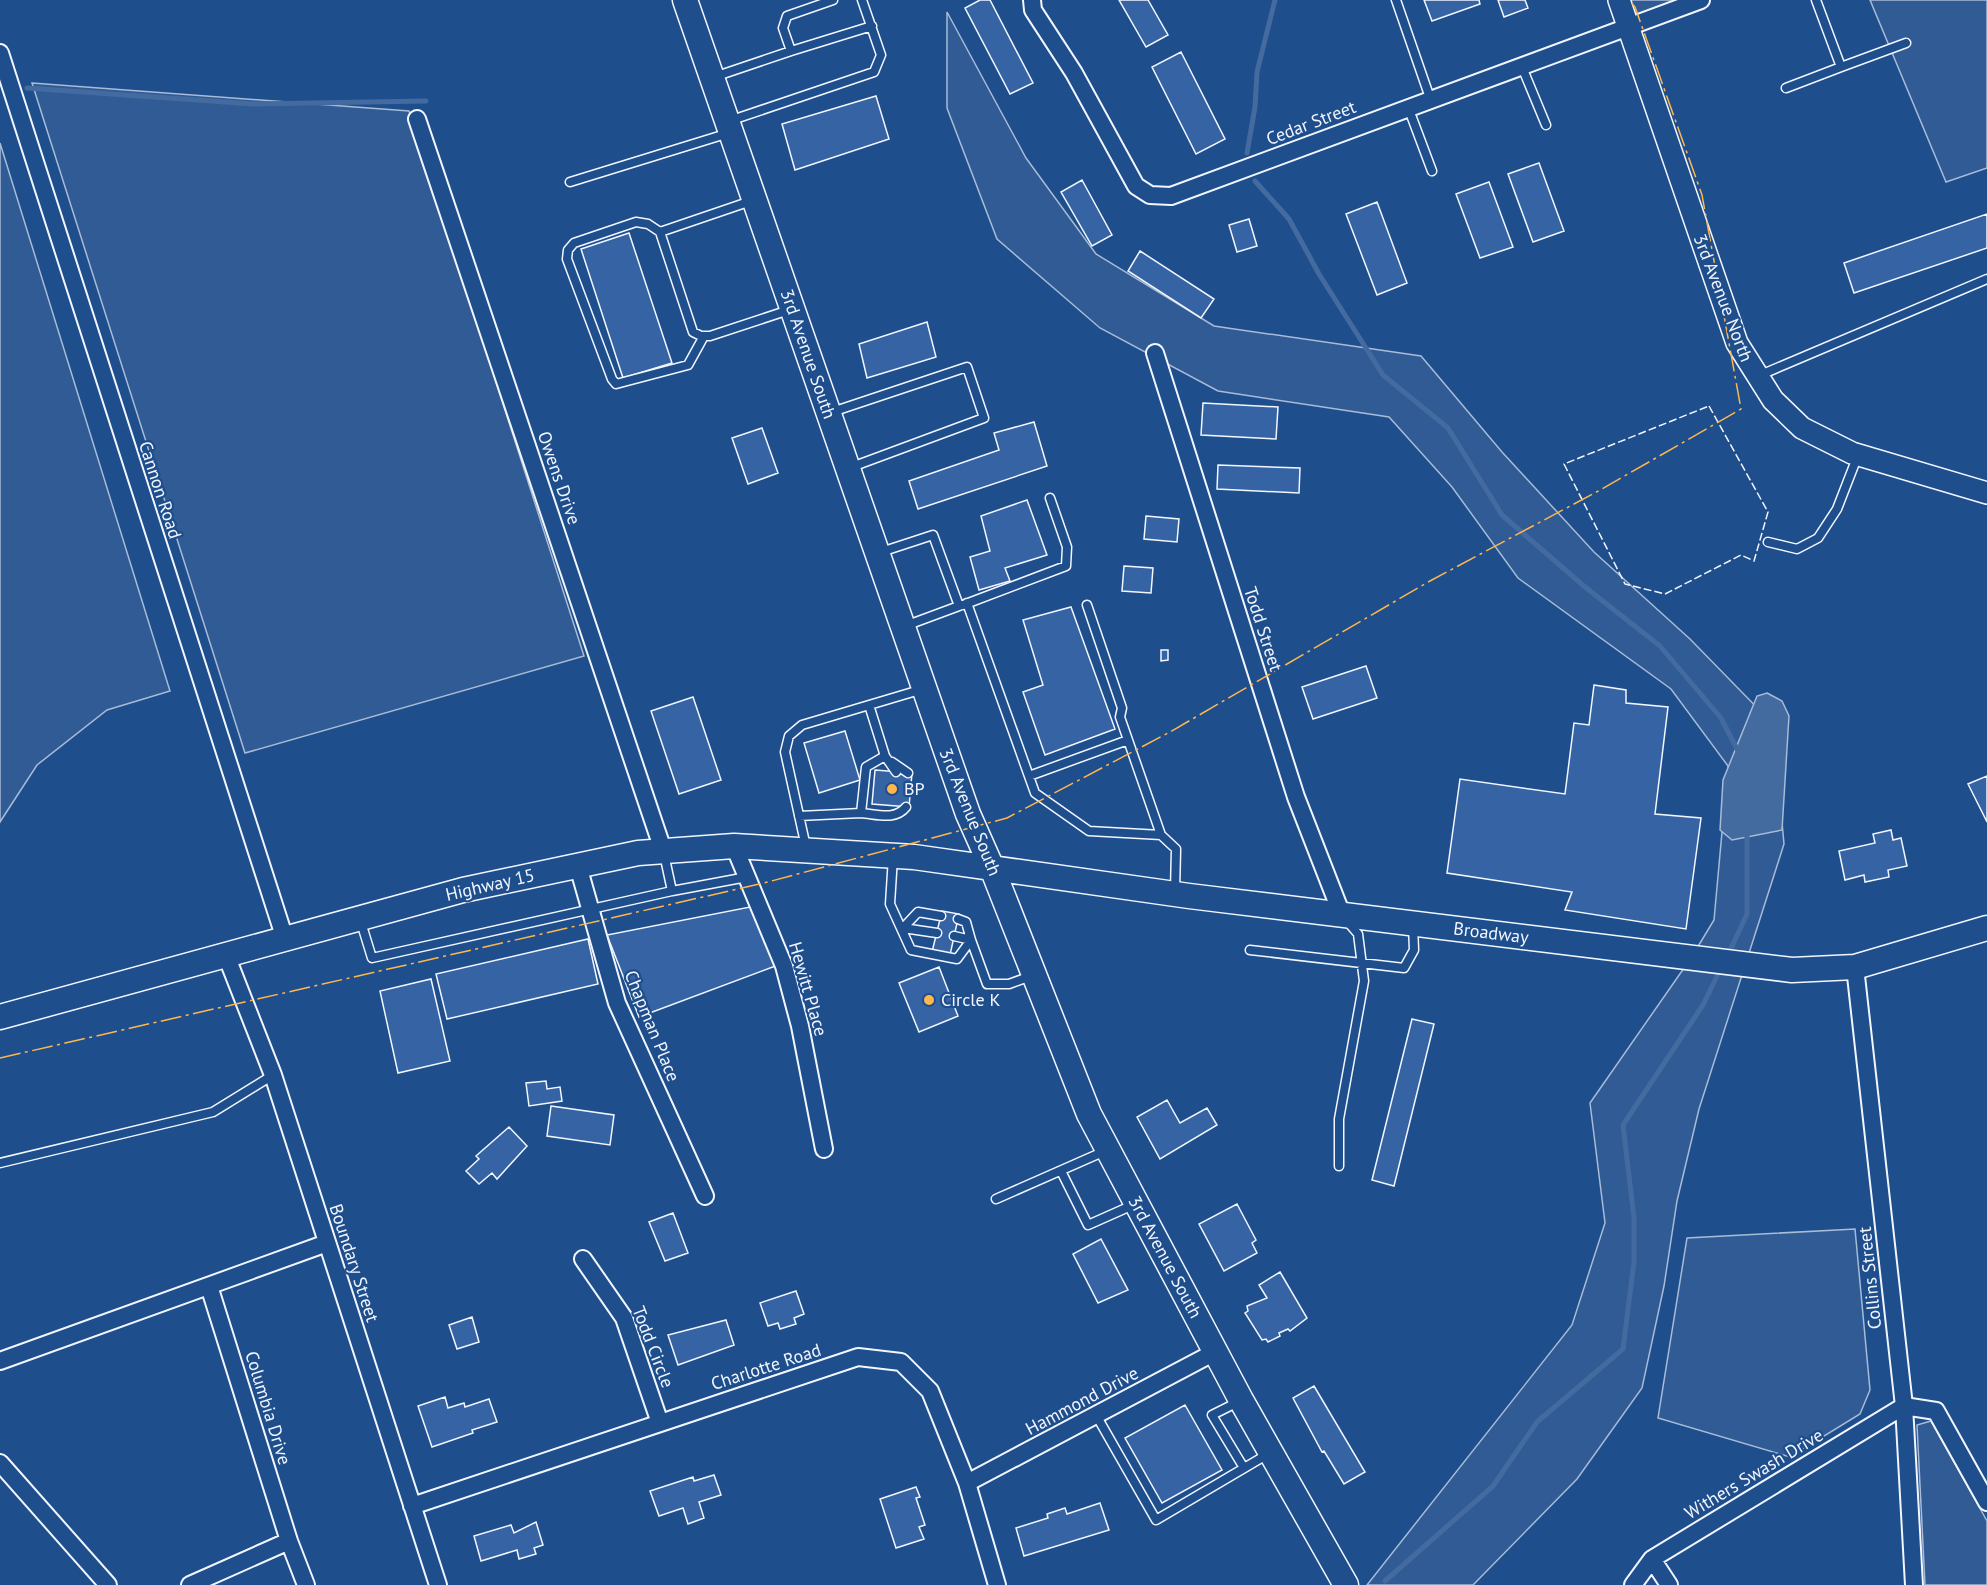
<svg xmlns="http://www.w3.org/2000/svg" width="1987" height="1585" font-family="'PT Sans',sans-serif">
<rect width="100%" height="100%" fill="#1f4e8c"/>
<path fill="#305b95" stroke="#a8bbd7" stroke-width="1.5" d="M1619,0H1701L1631,27Z
M1870,0H1987V168L1946,182Z
M947,12L1026,158L1096,254L1214,326L1421,356L1502,452L1594,552L1690,639L1773,724L1784,844L1699,1109L1677,1201L1664,1286L1642,1388L1577,1479L1473,1585H1367L1572,1325L1605,1223L1590,1103L1691,958L1714,920L1728,766L1671,689L1518,578L1452,487L1389,417L1218,391L1100,328L997,239L947,108Z
M32,83L409,111L584,656L245,753Z
M0,143L170,691L107,710L37,765L0,822Z
M1855,1229L1870,1390L1860,1414L1790,1457L1658,1418L1687,1238Z
M1931,1421L1987,1521V1585H1925L1917,1425Z"/>
<path fill="#446ba0" stroke="#a8bbd7" stroke-width="1.5" d="M1767,693L1782,701L1789,716L1782,830L1732,840L1720,830L1723,780L1757,696Z"/>
<g fill="none" stroke-linecap="round" stroke-linejoin="round">
<path stroke="#446ba0" stroke-width="5" d="M27,88L253,104L426,101
M1247,153L1255,107L1257,72L1275,0
M1255,181L1289,219L1319,274L1383,375L1448,428L1502,515L1585,587L1660,646L1721,718L1739,753
M1727,957L1747,914V830
M1385,1581L1493,1486L1537,1422L1623,1349L1634,1262V1218L1623,1125L1703,1005L1721,968"/>
</g>
<path fill="#3563a3" stroke="#f2f6ff" stroke-width="1.5" d="M980,0H990L1033,83L1010,94L965,8Z
M1119,0H1148L1168,35L1146,47Z
M1424,0H1479L1480,4L1432,21Z
M1498,0H1525L1528,8L1504,17Z
M1181,52L1225,139L1196,154L1152,67Z
M876,96L889,139L795,170L782,124Z
M1539,163L1564,231L1533,242L1508,174Z
M1082,180L1112,235L1092,246L1061,192Z
M1489,182L1513,247L1480,258L1456,194Z
M1377,202L1407,283L1377,295L1346,214Z
M1987,214V248L1854,293L1844,263Z
M1249,219L1257,246L1237,252L1229,225Z
M629,233L672,363L623,378L581,249Z
M1140,251L1214,299L1201,318L1128,271Z
M927,322L936,357L867,378L859,344Z
M1203,403L1278,407L1276,439L1201,435Z
M1034,422L1047,466L918,509L909,481L999,450L994,433Z
M762,428L778,473L748,484L732,438Z
M1218,465L1300,468L1299,493L1217,489Z
M1027,500L1047,555L1005,568L1010,581L979,590L970,557L990,551L981,516Z
M1146,516L1179,519L1177,542L1144,539Z
M1124,566L1153,568L1151,593L1122,591Z
M1071,607L1115,729L1045,755L1023,692L1043,685L1023,620Z
M1161,650H1168V660L1161,661Z
M1366,666L1377,698L1313,719L1302,687Z
M1594,685L1626,690V703L1668,707L1655,814L1701,818L1686,929L1565,910L1572,892L1447,873L1460,779L1565,794L1574,723L1589,725Z
M693,697L721,780L679,794L651,711Z
M845,731L860,780L819,793L804,743Z
M875,770L912,773L909,807L872,804Z
M1987,776V822L1968,784Z
M1891,830L1893,840L1901,838L1907,866L1888,870L1889,877L1865,882L1864,875L1845,880L1839,851L1875,843L1873,834Z
M755,906L778,965L639,1017L607,935Z
M942,911L959,914L950,955L932,952Z
M588,939L598,984L447,1019L436,974Z
M939,967L958,1016L919,1032L899,983Z
M431,979L450,1061L398,1073L380,991Z
M1412,1019L1434,1024L1394,1186L1372,1180Z
M546,1081L547,1089L560,1087L562,1101L529,1106L526,1083Z
M1167,1100L1180,1123L1207,1108L1217,1125L1160,1159L1137,1117Z
M551,1106L614,1115L610,1145L547,1136Z
M509,1127L527,1146L497,1179L492,1173L479,1184L466,1171L479,1159L476,1156Z
M1237,1204L1256,1240L1252,1243L1257,1253L1224,1271L1199,1224Z
M673,1213L688,1253L665,1261L649,1222Z
M1101,1239L1128,1290L1098,1303L1073,1254Z
M1280,1272L1307,1318L1290,1331L1288,1329L1279,1333L1280,1336L1268,1342L1266,1339L1262,1340L1245,1313L1248,1311L1247,1306L1267,1298L1259,1285Z
M796,1291L804,1314L794,1318L796,1324L780,1329L778,1323L768,1326L760,1303Z
M472,1317L479,1342L457,1349L449,1325Z
M726,1320L734,1345L678,1365L668,1335Z
M1314,1386L1365,1472L1344,1484L1324,1451L1322,1452L1293,1398Z
M445,1397L448,1408L464,1403L465,1407L489,1399L497,1422L472,1430L473,1433L432,1447L418,1406Z
M1185,1405L1222,1470L1162,1503L1125,1438Z
M714,1475L721,1495L699,1502L704,1518L688,1524L683,1508L659,1516L650,1491L693,1477L694,1481Z
M916,1487L920,1497L916,1498L925,1525L919,1527L924,1539L896,1548L880,1499Z
M1100,1503L1109,1530L1024,1556L1016,1528L1048,1518L1047,1514L1065,1508L1067,1514Z
M536,1522L543,1545L534,1548L536,1554L519,1559L517,1550L481,1561L474,1536L511,1525L514,1533Z"/>
<g fill="none" stroke-linecap="round" stroke-linejoin="round">
<defs>
<path id="service" d="M1396,0L1430,98
M1816,0L1841,67L1906,43
M791,51L872,26
M1522,67L1546,125
M714,77L791,51L783,28L787,16L833,0
M1786,88L1841,67
M1408,107L1432,171
M729,121L874,72L881,55L862,0
M570,182L729,133
M754,200L660,232L693,332L701,336H710L792,309
M660,232L648,224L636,222L574,243L568,250L567,259L612,379L616,384L688,365L704,336
M1758,376L1987,279
M832,412L967,367L984,418L849,468
M1768,542L1797,549L1818,538L1837,509L1858,455
M878,553L933,535L959,606L905,626
M967,603L1035,793L1089,831L1161,835L1120,717L1122,708L1087,605
M963,605L1066,566L1067,547L1050,498
M869,705L885,756L896,772
M892,762L908,773
M1029,776L1128,740
M861,813C876,814 895,821 906,807
M799,816L861,813L866,767L885,756
M1161,835L1176,849L1175,891
M806,847L785,752L789,736L802,725L923,689
M893,857L890,904L911,950L957,959L971,940L966,922L958,919
M672,891L747,877
M360,919L372,958L672,891L664,854
M937,933L903,928L918,912L941,916
M954,936L971,940L987,984H1009L1031,976
M1250,950L1404,968L1414,950L1413,925
M0,1163L213,1112L273,1075
M1339,1166V1119L1364,981L1358,934L1346,920
M1061,1171L1088,1225L1133,1205
M996,1199L1105,1151
M1240,1401L1212,1415L1244,1468
M1096,1415L1156,1520L1268,1454"/>
<path id="minor" d="M1032,0L1033,10L1074,73L1136,186L1150,195L1171,196L1701,0
M0,53L285,939
M417,119L663,850
M1155,353L1296,797L1342,915
M734,846L784,966L800,1026L824,1149
M578,866L617,1003L705,1196
M226,955L273,1075L438,1585
M1855,967L1904,1406L1914,1585
M583,1259L624,1318L660,1423
M209,1286L289,1541L306,1585
M0,1361L327,1243
M0,1463L108,1585
M967,1483L1215,1352
M412,1506L858,1357L901,1362L930,1391L967,1483L997,1585
M1652,1559L1669,1585
M190,1585L289,1541
M1633,1585L1652,1559L1904,1406L1936,1411L1987,1502"/>
<path id="tertiary" d="M1619,0L1737,343L1773,400L1802,428L1852,453L1987,493"/>
<path id="secondary" d="M685,0L968,814L992,868L1089,1114L1241,1400L1346,1585
M0,1017L463,890L638,853L734,846L914,857L1189,896L1792,970L1855,967L1987,928"/>
</defs>
<use href="#service" stroke="#f2f6ff" stroke-width="11"/>
<use href="#minor" stroke="#f2f6ff" stroke-width="20"/>
<use href="#tertiary" stroke="#f2f6ff" stroke-width="24"/>
<use href="#secondary" stroke="#f2f6ff" stroke-width="27"/>
<use href="#service" stroke="#1f4e8c" stroke-width="8"/>
<use href="#minor" stroke="#1f4e8c" stroke-width="16"/>
<use href="#tertiary" stroke="#1f4e8c" stroke-width="21"/>
<use href="#secondary" stroke="#1f4e8c" stroke-width="24"/>
<path stroke="#f2f6ff" stroke-width="1.5" stroke-dasharray="8 3" stroke-linecap="butt" d="M1709,406L1768,512L1754,561L1741,555L1665,594L1625,584L1564,464Z"/>
<path stroke="#ffb74d" stroke-width="1.5" stroke-dasharray="21 4.5 3 4.5" stroke-linecap="butt" d="M0,1058L764,883L1007,818L1170,732L1430,581L1602,489L1741,409L1702,195L1635,7L1629,0"/>
</g>
<g fill="#ffb74d" stroke="#1f4e8c" stroke-width="2">
<circle cx="892" cy="789" r="6"/>
<circle cx="929" cy="1000" r="6"/>
</g>
<g text-anchor="middle" stroke-width="4.5" stroke-linejoin="round" paint-order="stroke">
<g font-size="18" fill="#f2f6ff" stroke="#1f4e8c">
<text transform="translate(1311 123) rotate(-21)" y="6">Cedar Street</text>
<text transform="translate(1723 298) rotate(69)" y="6">3rd Avenue North</text>
<text transform="translate(808 354) rotate(71)" y="6">3rd Avenue South</text>
<text transform="translate(559 478) rotate(71)" y="6">Owens Drive</text>
<text transform="translate(160 490) rotate(72)" y="6">Cannon Road</text>
<text transform="translate(1263 629) rotate(72)" y="6">Todd Street</text>
<text transform="translate(970 812) rotate(68)" y="6">3rd Avenue South</text>
<text transform="translate(490 885) rotate(-13)" y="6">Highway 15</text>
<text transform="translate(1491 933) rotate(7)" y="6">Broadway</text>
<text transform="translate(808 989) rotate(74)" y="6">Hewitt Place</text>
<text transform="translate(652 1026) rotate(68)" y="6">Chapman Place</text>
<text transform="translate(1165 1257) rotate(62)" y="6">3rd Avenue South</text>
<text transform="translate(354 1263) rotate(72)" y="6">Boundary Street</text>
<text transform="translate(1870 1278) rotate(-96)" y="6">Collins Street</text>
<text transform="translate(653 1347) rotate(69)" y="6">Todd Circle</text>
<text transform="translate(766 1367) rotate(-18)" y="6">Charlotte Road</text>
<text transform="translate(1082 1401) rotate(-28)" y="6">Hammond Drive</text>
<text transform="translate(268 1408) rotate(73)" y="6">Columbia Drive</text>
<text transform="translate(1754 1474) rotate(-31)" y="6">Withers Swash Drive</text>
</g>
<g font-size="18" fill="#f2f6ff" stroke="#1f4e8c" text-anchor="start">
<text x="904" y="795">BP</text>
<text x="941" y="1006">Circle K</text>
</g>
</g>
</svg>
